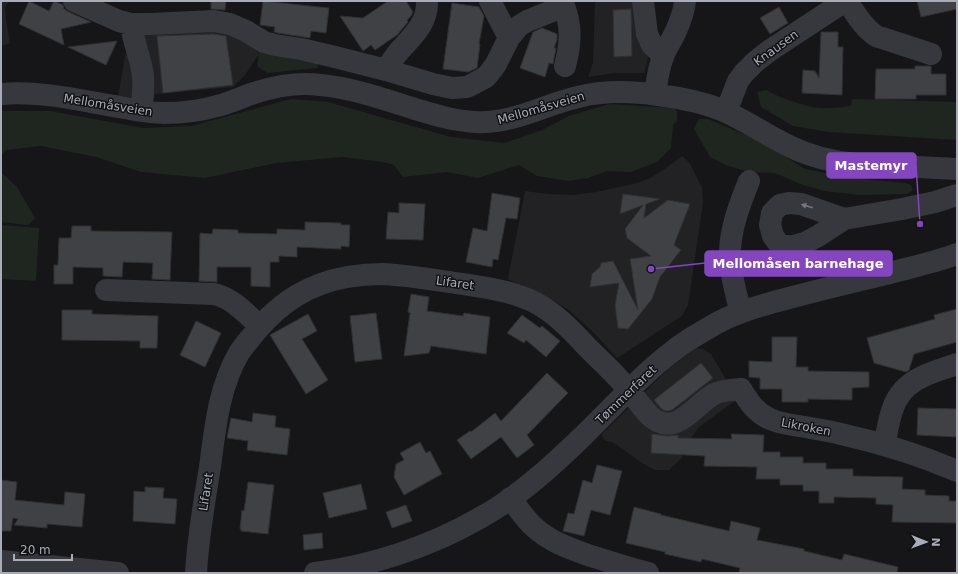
<svg xmlns="http://www.w3.org/2000/svg" width="958" height="574" font-family="'DejaVu Sans',sans-serif">
<rect width="100%" height="100%" fill="#161618"/>
<path fill="#222225" d="M1,1H9L5,7L6,19L10,43L1,46Z
M595,1H650L655,33L644,73H615L588,77L593,63Z
M222,26L246,36L259,54L245,75L233,87L155,94L154,99L118,97L126,50L139,34Z
M682,156L689,162L702,188L703,203L688,305L682,316L617,358L593,332L569,310L546,296L508,279L525,191L548,194L573,195L596,192L637,183L650,178L663,170Z
M698,348L703,349L711,354L738,400L725,408L699,427L690,439L682,458L669,470H655L642,463L614,443L606,441L601,435L656,381L672,366L693,350Z"/>
<path fill="#1e261f" d="M259,49L317,62L318,68L267,73L257,66Z
M766,90C780,98 804,106 819,108C829,109 841,107 851,106L852,99L957,102V140L828,132L793,126L761,107L757,92Z
M291,99L328,102L451,137L505,143L542,130L569,116L609,104L674,108L677,111V121L673,125L671,148L657,162L631,172L607,171L588,178L569,181L537,176L519,165L478,178L447,172L403,177L394,165L383,162L342,157L276,163L205,178L141,172L96,157L41,146L6,150L1,155V111H50L143,128L191,126Z
M699,119H708L762,142L805,169L850,178L905,183L911,185L913,190L907,194L860,195L824,191L803,185L775,173L749,172L726,165L710,157L694,129Z
M1,172L17,187L35,218L28,225L1,222Z
M1,225L39,228L36,281L1,279Z"/>
<path fill="#404145" stroke="#303034" d="M29,1L49,11L54,1L63,5L64,9L69,12L91,22L61,29L64,45L19,24Z
M211,1H226L225,10L211,9Z
M263,1L329,8L326,33L311,31L310,38L278,33L274,32L275,27L260,25Z
M388,1H406L413,12L411,16L407,20L408,22L397,35L375,50L371,45L363,51L340,16L363,18Z
M917,1H957V9L921,17Z
M452,3L479,7L484,16L479,44H480L477,68L468,72L443,69Z
M779,7L788,23L770,34L760,18Z
M631,9L632,56L614,57L613,10Z
M542,28L557,34V40L554,48H556L553,64L549,63L545,77L520,68L533,32Z
M821,32H838V47H843L842,95L802,93L803,70L815,71L819,78Z
M213,34L226,36L233,85L163,93L157,36Z
M117,41L106,65L68,47Z
M915,66H931V74H946V95H916V99H875L876,69H915Z
M492,193L520,198L517,219L506,218L498,260L493,259L492,267L466,262L473,228L487,231Z
M623,194L660,199L646,204L644,218L668,200L690,204L674,245L681,250L660,277L652,299L628,329L618,328L615,305L619,283L590,287L592,274L600,267L601,263L613,261L638,310L630,259L651,256L627,238L625,229L643,205L620,214Z
M399,203L425,204L423,240L386,239L388,212L399,213Z
M305,222L341,223V225H350L349,247L341,246V249L297,247V257L279,256V262H270V287L251,286V267H217V282L199,281L200,233L212,234L213,229L238,230V233L277,234V229L305,230Z
M72,226H91V231L172,232L170,280L152,279L153,263L123,262L122,277L103,276V268L73,267V284H54V265H58L59,238H71Z
M411,294L429,297L427,311L463,316L464,313L490,317L486,354L431,346L429,353L404,356L410,313L408,312Z
M957,309V342L914,354L909,370L906,372L874,363L867,338L935,319L934,315Z
M62,310H92V314L158,316L157,348H140V341L62,340Z
M376,313L382,359L355,362L350,316Z
M308,314L317,331L302,339L328,380L306,394L270,335Z
M522,315L540,328L542,326L560,341L546,357L526,340L524,343L507,333Z
M196,321L221,333L205,367L180,355Z
M772,337H797L796,367H808V371L869,372V387L852,388V400L808,399V402H782V389H760V378L749,377V361L772,362Z
M701,363L713,378L672,410L667,411L663,410L660,407L654,400Z
M547,373L568,393L527,435L534,445L517,458L501,437L471,459L457,440L470,431L471,432L495,413L501,421Z
M918,408L957,409V437L917,435Z
M253,413L276,416L275,427L290,429L287,455L247,450L248,441L227,438L231,418L252,422Z
M652,434L668,436L678,435V438L732,439L731,434L764,435L763,452H780V457H803V463H826V469H853V476L903,477L902,489L925,490V495L949,496V501H957V523L892,522L893,505L876,504V498L834,497V503H819V491H803V485H780V479H756L757,467L704,466L705,456L651,453Z
M420,442L426,453L430,451L442,474L404,495L394,477L396,464L404,460L400,453Z
M597,465L622,471L610,515L591,510L584,536L563,531L568,513L574,514L583,480L592,483Z
M1,480L17,482L15,500L64,505L65,492L85,494L82,527L47,524V528L14,525L18,519L13,518L11,531H1Z
M248,482L274,485L268,534L241,531V529H240L242,510L244,511Z
M361,484L367,509L329,518L323,493Z
M145,487L164,488L163,498L177,499L175,524L133,521L134,491L145,492Z
M406,505L412,521L392,528L386,512Z
M634,507L661,514V515L729,531L731,521L760,528L757,540L804,549V551L842,560L844,554L898,567L897,573H739L740,568L702,559L701,562L665,554V552L626,543Z
M322,533L323,548L304,550L303,535Z"/>
<g fill="none" stroke-linecap="round" stroke-linejoin="round">
<path stroke="#37383d" stroke-width="22" d="M74,1L119,21L131,24H149L214,21L230,24L246,31L254,36L264,42L275,45L301,49L335,57L386,70L433,84L452,88L467,87L473,84L486,77L491,71L496,64L509,38L519,26L527,21L552,11L558,7L564,1
M490,1L509,38
M643,1L647,34L652,45L663,55
M847,1C855,13 863,27 876,36L931,54
M563,3C572,26 571,43 565,66
M131,24C133,42 141,58 143,76C144,88 142,100 142,111
M386,70C391,63 395,55 401,49C414,35 428,22 427,1
M1,94C35,91 69,98 102,104C123,107 143,113 164,113C182,113 200,111 217,106C230,103 242,97 254,93C276,86 298,82 320,85C353,88 384,99 415,109C435,115 455,121 475,122C513,124 543,105 578,97C605,90 631,91 658,95C681,98 705,102 726,112C748,122 768,136 789,146C811,157 833,162 857,164L957,169
M655,94C657,82 658,69 663,57C666,48 672,40 676,31C680,22 684,11 685,1
M726,112L738,81L744,73L755,62L769,51L845,1
M844,219L801,204L789,203L780,205L772,213L770,225L773,236L779,244L790,247L805,243L818,236L844,219L902,209L935,202L957,195
M106,290L214,294C233,298 246,314 260,326
M741,312C735,292 730,272 730,251C731,226 740,204 749,181
M884,445C887,434 888,422 892,411C901,380 929,373 957,364
M510,498C518,508 525,519 534,527C550,542 571,549 591,556C610,562 629,568 648,573
M1,561L118,573
M196,573C198,537 204,502 210,467C215,428 219,387 239,353C244,345 251,338 257,330C282,301 309,284 347,277C359,275 371,274 383,274C405,275 428,279 450,282C481,287 516,290 543,307C560,318 574,333 588,348C598,358 609,368 618,378C629,390 638,402 648,414C674,440 692,407 714,394C722,390 732,390 741,389C748,401 756,413 770,419C781,424 793,425 805,427C817,429 829,431 841,434C881,443 920,455 957,471
M315,573C371,566 429,547 478,519C517,498 551,467 582,437C612,408 640,376 673,351C686,340 702,332 717,323C739,311 765,304 789,298C823,289 856,281 890,273C912,267 936,262 957,254"/>
</g>
<defs><path id="oneway-solid" d="M-6-.8H1V-3.2L6.5 0L1 3.2V.8H-6Z"/></defs>
<use fill="#757881" href="#oneway-solid" transform="translate(807 206) rotate(-164)"/>
<g text-anchor="middle" stroke-width="3" stroke-linejoin="round" paint-order="stroke">
<g font-size="12" fill="#a8adb8" stroke="#111113">
<text transform="translate(776 48) rotate(-36)" y="4">Knausen</text>
<text transform="translate(108 105) rotate(9)" y="4">Mellomåsveien</text>
<text transform="translate(541 108) rotate(-16)" y="4">Mellomåsveien</text>
<text transform="translate(455 283) rotate(8)" y="4">Lifaret</text>
<text transform="translate(626 395) rotate(-44)" y="4">Tømmerfaret</text>
<text transform="translate(806 427) rotate(11)" y="4">Likroken</text>
<text transform="translate(206 492) rotate(-81)" y="4">Lifaret</text>
</g>
</g>
<path fill="none" stroke="#8446be" stroke-width="1.5" d="M920 224L916 166M651 269L705 263"/>
<g fill="#8446be" stroke="#111113" stroke-width="1.5">
<circle cx="920" cy="224" r="4"/>
<circle cx="651" cy="269" r="4"/>
</g>
<g fill="#8446be" stroke="#8446be" stroke-width="1.5">
<rect x="827" y="153" width="89" height="25" rx="4"/>
<rect x="705" y="251" width="187" height="25" rx="4"/>
</g>
<g font-size="13" text-anchor="middle" font-weight="bold" fill="#fff">
<text x="871" y="170">Mastemyr</text>
<text x="798" y="268">Mellomåsen barnehage</text>
</g>
<rect width="958" height="574" fill="none" stroke="#a8adb8" stroke-width="4"/>
<g transform="translate(926 542) rotate(91)" stroke="#111113" stroke-width="3" paint-order="stroke">
<path d="M0-3L7 15L0 10L-7 15Z" fill="#a8adb8"/>
<text y="-6" font-size="11" font-weight="bold" text-anchor="middle" fill="#a8adb8">N</text>
</g>
<path d="M14 554v6h58v-6" fill="none" stroke="#a8adb8" stroke-width="2"/>
<text x="20" y="554" font-size="12" fill="#a8adb8" stroke="#111113" stroke-width="3" paint-order="stroke">20 m</text>
</svg>
